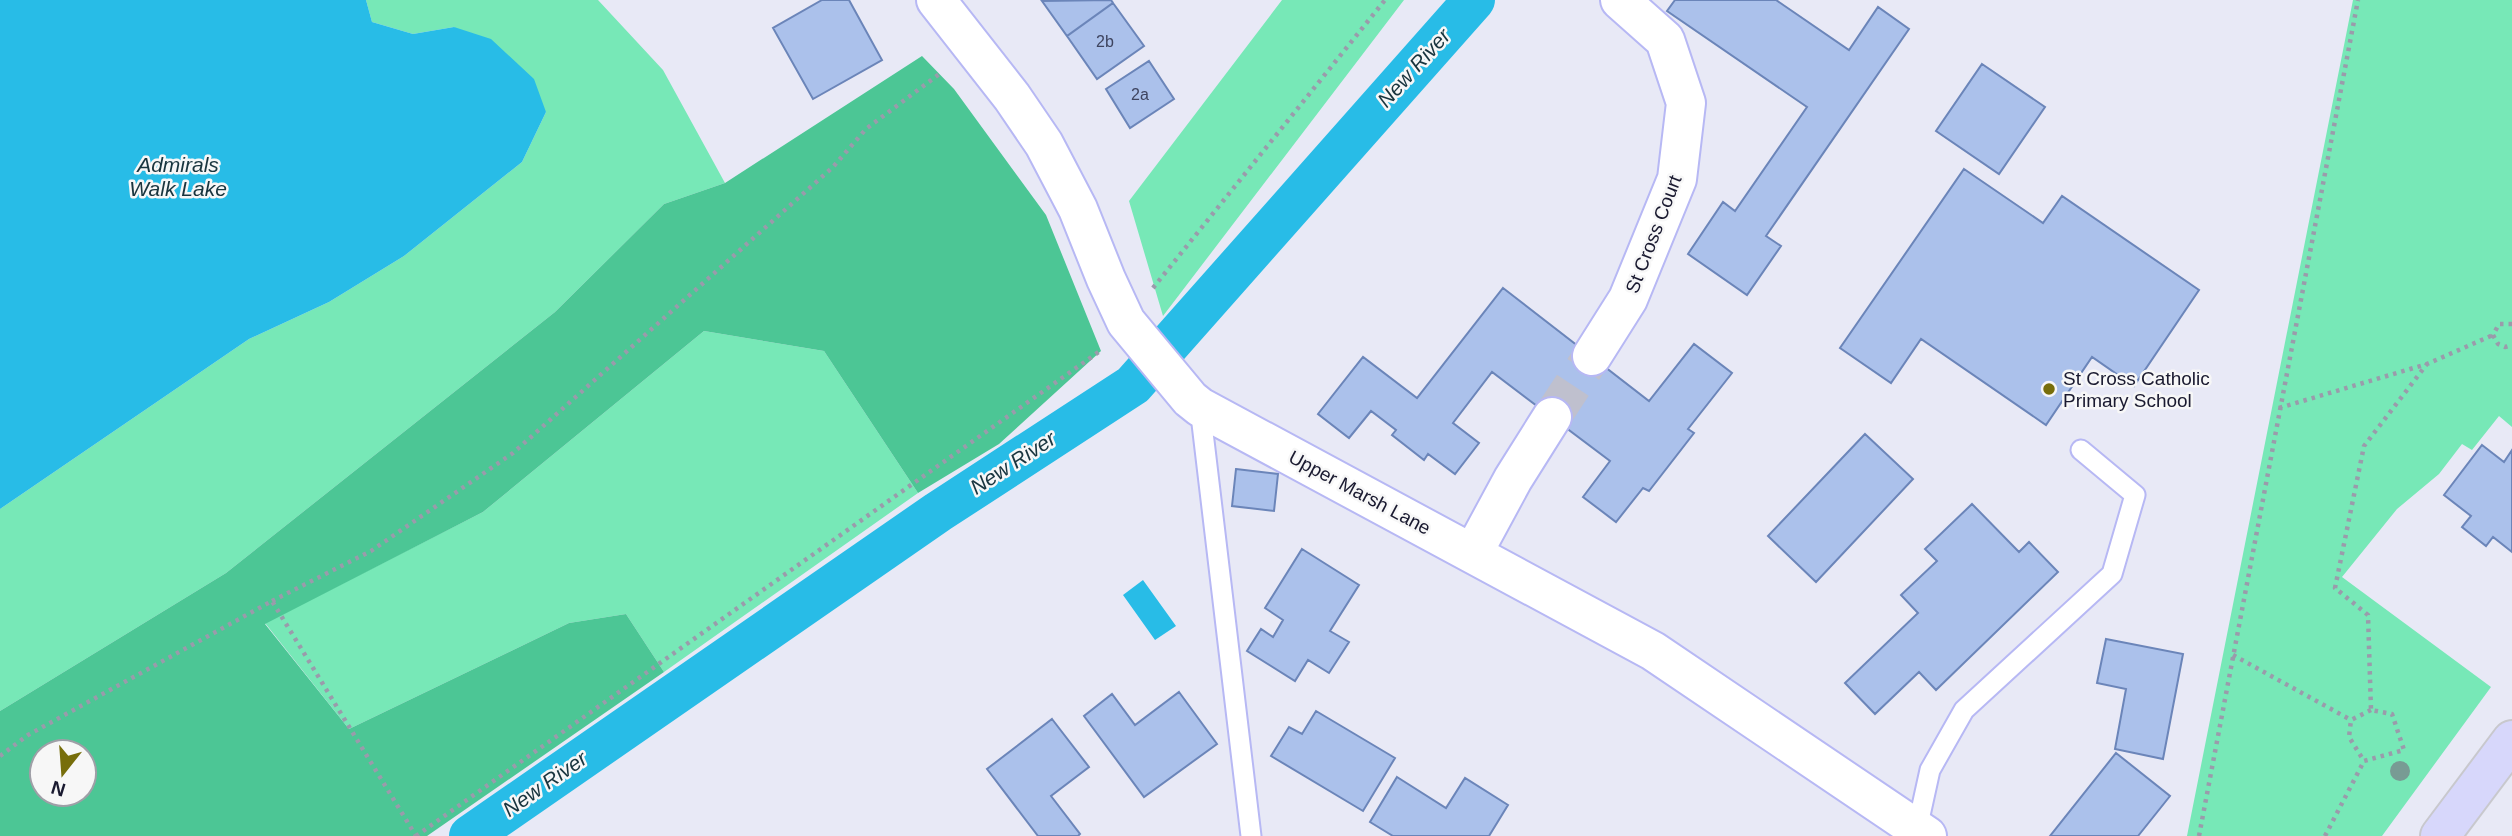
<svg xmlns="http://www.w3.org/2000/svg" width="2512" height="836" font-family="Helvetica,sans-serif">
<rect width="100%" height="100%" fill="#e8e9f6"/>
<path fill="#77e8b7" d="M366,0H598L663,70L725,183L664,204L555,312L226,573L0,711V509L249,339L329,302L404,256L522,162L546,112L454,27L413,34L372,22Z
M1282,0H1404L1163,316L1129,201Z
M2353,0H2512V427L2499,416L2472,450L2462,444L2439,474L2397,509L2342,577L2491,687L2382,836H2187Z
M704,331L824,351L918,493L664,672L626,614L569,623L349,729L265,623L483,512Z"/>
<path fill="#4cc695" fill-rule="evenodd" d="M922,56L954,89L1046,215L1101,351L999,444L918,493L824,351L704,331L483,512L265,624L349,729L569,623L626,614L664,672L427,836H0V711L226,573L555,312L664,204L725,183ZM42,752H84V794H42Z"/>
<path fill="#28bce7" d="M0,0H366L372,22L413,34L454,27L491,39L534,79L546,112L522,162L404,256L329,302L249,339L0,509Z
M1143,580L1176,626L1155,640L1123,595Z"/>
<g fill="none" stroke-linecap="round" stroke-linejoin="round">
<path stroke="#28bce7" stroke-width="42" d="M470,836L938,512L1133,385L1474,0"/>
</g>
<path fill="#abc1eb" stroke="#6b85b9" stroke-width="2" d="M822,0H849L882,60L813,99L773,28Z
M1111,0L1113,3L1067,36L1042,1Z
M1675,0H1776L1849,50L1878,7L1909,29L1766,236L1781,246L1747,295L1688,254L1723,202L1735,211L1807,107L1667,11Z
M1113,3L1144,46L1097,79L1067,36Z
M1149,61L1174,99L1130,128L1106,89Z
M1982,64L2045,107L1999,174L1936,131Z
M1964,169L2043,223L2062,196L2199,290L2134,386L2092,357L2046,425L1921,339L1891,383L1840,348Z
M1503,288L1649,401L1694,344L1732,373L1688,429L1694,433L1649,491L1643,488L1616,522L1583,497L1610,461L1492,372L1453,423L1479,443L1455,474L1428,454L1424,460L1392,435L1396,430L1371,411L1349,438L1318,414L1363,357L1417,398Z
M1865,434L1913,479L1816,582L1768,536Z
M2482,445L2504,462L2512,450V552L2493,537L2486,546L2462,527L2471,516L2444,495Z
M1236,469L1278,474L1274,511L1232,506Z
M1972,504L2019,552L2029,542L2058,572L1936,690L1919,672L1875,714L1845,683L1918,613L1901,595L1937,561L1925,549Z
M1302,549L1359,585L1330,631L1349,642L1329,673L1308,660L1295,681L1247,651L1261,629L1273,637L1283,620L1265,608Z
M2106,639L2183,654L2163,759L2115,749L2126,689L2097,683Z
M1179,692L1217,744L1144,797L1084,716L1112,694L1135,725Z
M1316,711L1395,758L1363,811L1271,756L1289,727L1302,734Z
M1052,719L1089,767L1051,796L1080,834L1078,836H1038L987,769Z
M2116,753L2170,796L2138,836H2050Z
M1397,777L1446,808L1465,778L1508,805L1489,836H1393L1370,822Z"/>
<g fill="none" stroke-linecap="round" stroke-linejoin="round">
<path stroke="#bfc0ce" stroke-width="38" stroke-dasharray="38 19" stroke-linecap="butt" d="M1552,417L1592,356"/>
<defs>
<path id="service" d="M1200,407L1251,836
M1917,829L1930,770L1964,710L2112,574L2135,495L2081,450"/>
<path id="minor" d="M936,0L1012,97L1044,144L1078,209L1106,279L1126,322L1190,399L1200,407L1653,651L1927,836
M1592,356L1628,299L1677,179L1686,103L1665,40L1620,0
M1473,553L1513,479L1552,417"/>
<path id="primary" d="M2440,836L2512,740"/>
</defs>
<use href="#service" stroke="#b7b8f4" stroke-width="23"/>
<use href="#minor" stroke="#b7b8f4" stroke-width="42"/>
<use href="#primary" stroke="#c8c8cd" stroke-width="42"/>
<path stroke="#9a9bab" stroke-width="4.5" stroke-dasharray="3.5 5" stroke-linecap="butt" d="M1153,288L1385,0
M2512,324H2499L2493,335L2498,344L2505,347L2512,345
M2279,408L2427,364L2493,335
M272,601L371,551L513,453L833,167L866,129L942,72
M2233,655L2351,720
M2371,710L2351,720L2349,737L2364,761L2404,750L2392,714L2371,710L2368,615L2335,588L2364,446L2427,364
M0,756L28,735L272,601L416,836
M416,836L1100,351
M2199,836L2358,0
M2325,836L2364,761"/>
<use href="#service" stroke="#fff" stroke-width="19"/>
<use href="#minor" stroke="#fff" stroke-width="38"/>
<use href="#primary" stroke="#d7d7fb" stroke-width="38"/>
</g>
<circle fill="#789b94" cx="2400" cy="771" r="10"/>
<circle fill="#776e0b" stroke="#f7f7f7" stroke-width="2.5" cx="2049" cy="389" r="7"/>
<g text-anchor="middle" stroke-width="5" stroke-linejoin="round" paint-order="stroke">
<g font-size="16" fill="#3e445f">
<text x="1105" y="47">2b</text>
<text x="1140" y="100">2a</text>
</g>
<g font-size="19" fill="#1a1a30" stroke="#f7f7f7">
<text transform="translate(1653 234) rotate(-69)" y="7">St Cross Court</text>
<text transform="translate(1360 492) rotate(28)" y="7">Upper Marsh Lane</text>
</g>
<g font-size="19" fill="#1a1a30" stroke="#f7f7f7" text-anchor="start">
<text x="2063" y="385">St Cross Catholic<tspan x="2063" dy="22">Primary School</tspan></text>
</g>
<g font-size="21" font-style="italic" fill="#19353f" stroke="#f7f7f7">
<text transform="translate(1414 68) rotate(-48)" y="7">New River</text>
<text x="178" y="172">Admirals<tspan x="178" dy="24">Walk Lake</tspan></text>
<text transform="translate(1013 463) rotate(-33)" y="7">New River</text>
<text transform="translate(545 784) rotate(-35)" y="7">New River</text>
</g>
</g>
<g transform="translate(63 773) rotate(197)"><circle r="33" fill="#f7f7f7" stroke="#9f9fa7" stroke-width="2"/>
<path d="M0-5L12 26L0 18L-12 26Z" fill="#776e0b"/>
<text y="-10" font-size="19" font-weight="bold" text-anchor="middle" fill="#1a1a30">N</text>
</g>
</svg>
